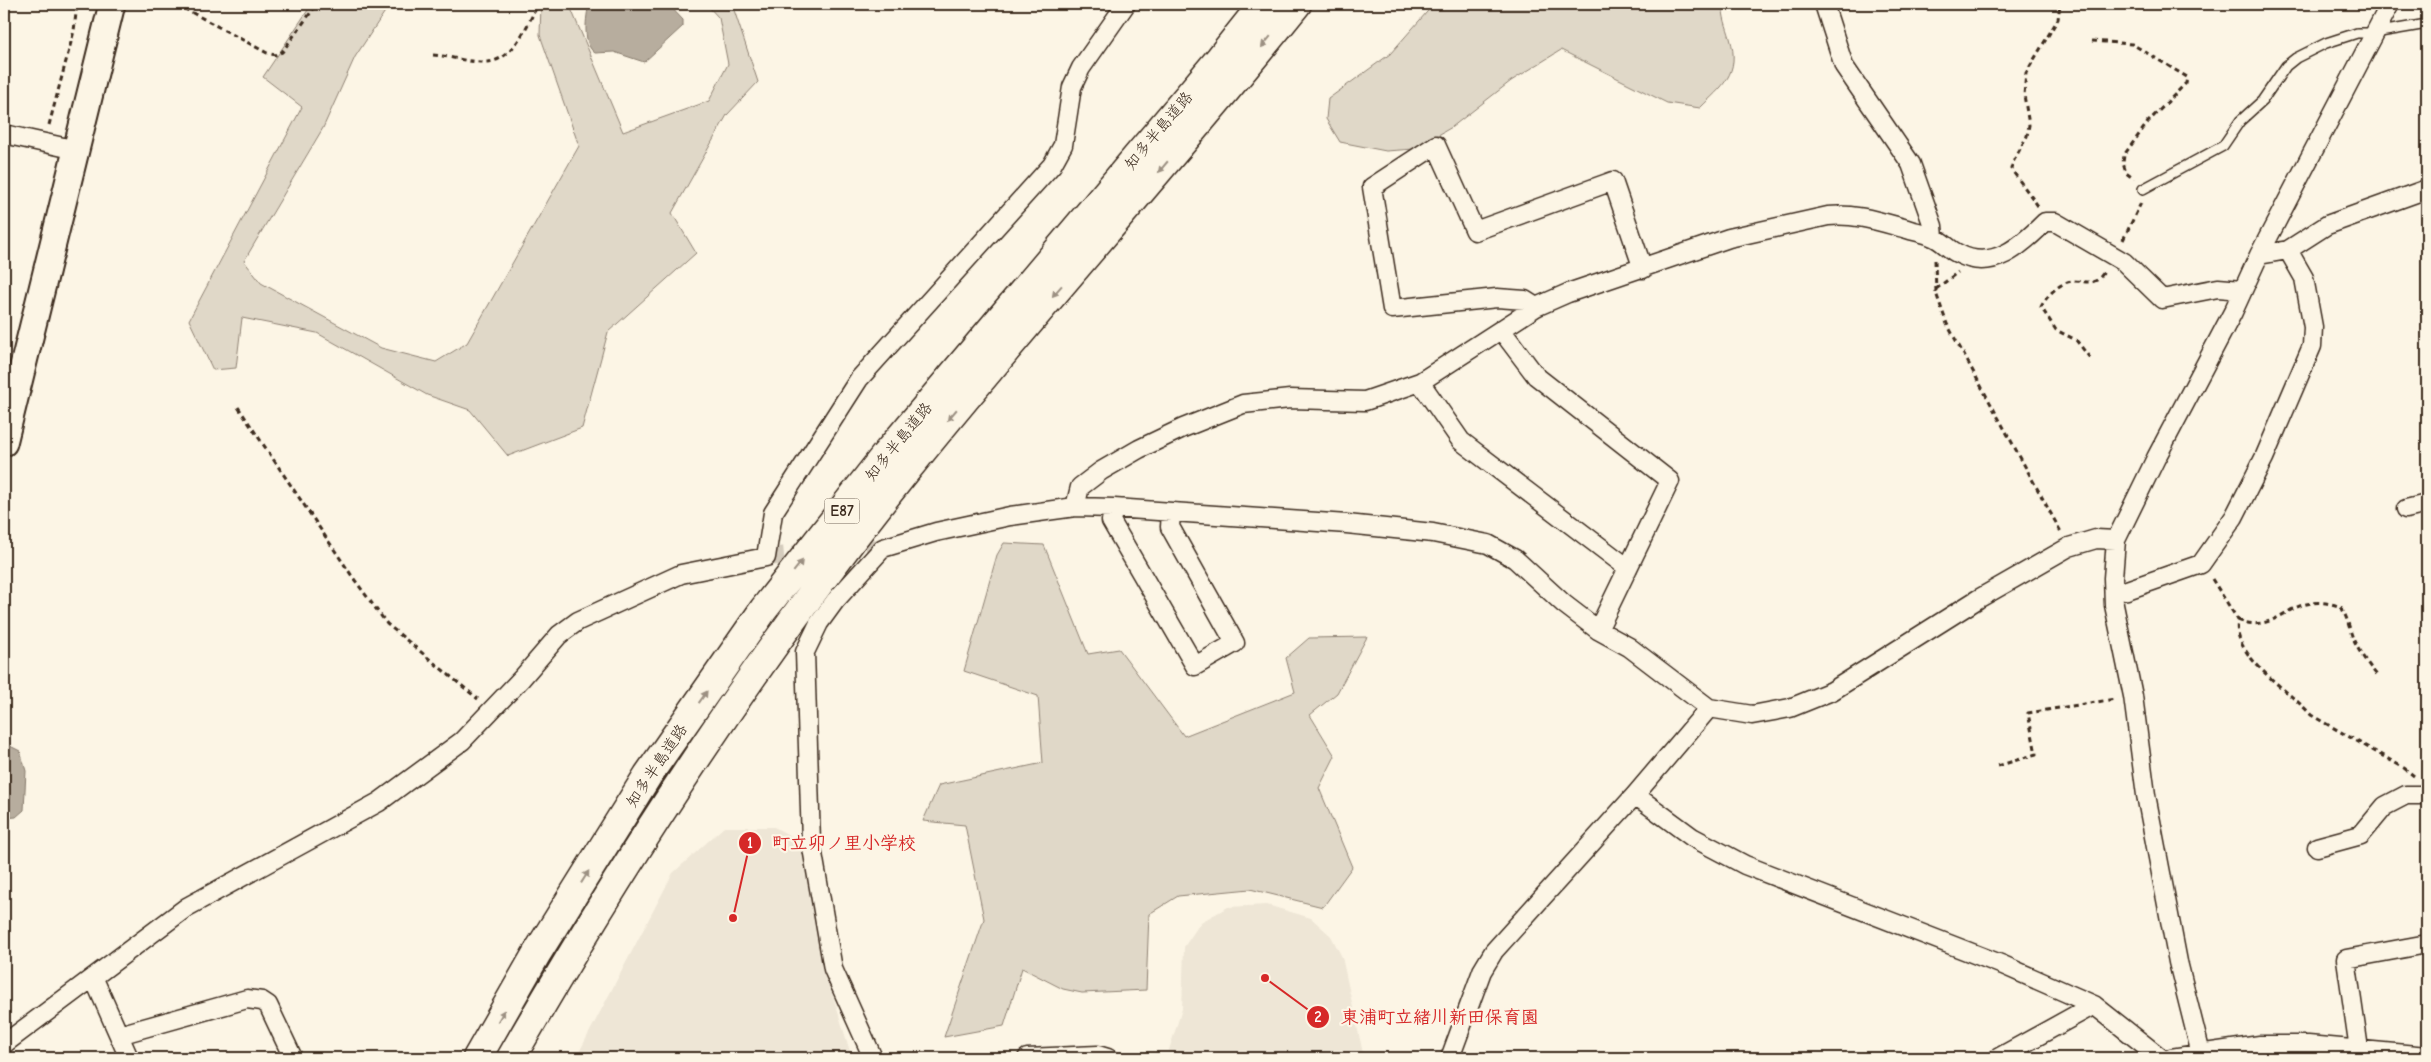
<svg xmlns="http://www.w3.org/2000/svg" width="2431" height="1062" font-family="'Comic Neue','Klee One',sans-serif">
<rect width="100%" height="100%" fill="#fcf5e5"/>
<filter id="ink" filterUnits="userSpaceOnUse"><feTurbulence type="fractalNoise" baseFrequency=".02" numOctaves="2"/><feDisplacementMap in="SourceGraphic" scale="10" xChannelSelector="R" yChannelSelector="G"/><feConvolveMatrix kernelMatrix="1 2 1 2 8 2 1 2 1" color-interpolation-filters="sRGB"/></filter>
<g filter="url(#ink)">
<path fill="#eee6d6" d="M724,827H774L804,843L823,963L852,1058H576L673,873Z
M1267,905L1311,918L1331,936L1342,957L1364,1058H1171L1169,1050L1182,1009L1184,947L1201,922L1228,907Z"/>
<path fill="#e0d8c8" stroke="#8e8173" d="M312,4H390L355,57L323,128L244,261L261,283L381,348L436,362L467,343L579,146L540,35L541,4H569L623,132L709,101L728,64L719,18L706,4H732L758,82L727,115L672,213L696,253L608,332L582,428L508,456L470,410L427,395L317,333L242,318L236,368L213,370L189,320L302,107L263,77Z
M1434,4H1723C1722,16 1727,27 1730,38C1741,74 1722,86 1700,108L1667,103L1561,50L1511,81L1452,127L1414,149L1386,151L1340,142L1326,119L1328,99L1390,54Z
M1004,543L1044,545L1088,654L1119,649L1184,736L1295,692L1286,658L1309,638L1367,637L1337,693L1310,715L1335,756L1319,788L1352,867L1323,907L1250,889L1178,896L1149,914L1146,990L1082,993L1063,989L1022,968L1004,1026L944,1037L984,919L965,825L923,821L939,785L1043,763L1038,696L964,671L997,555Z"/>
<path fill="#b7ad9e" stroke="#85796b" d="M589,4H668L683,20V26L644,62L614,52L595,53C582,44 586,17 589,4Z
M4,743L20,751L26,771L24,810L16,817L4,818Z"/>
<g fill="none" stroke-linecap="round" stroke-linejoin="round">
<path stroke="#d5ccbd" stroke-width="18" stroke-dasharray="18 9" stroke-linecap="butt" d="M839,551L883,548
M766,557L813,553"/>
<defs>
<path id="lane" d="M2143,189L2223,146L2240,121L2262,101L2286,66L2296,58L2326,43L2357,33H2374L2427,24"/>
<path id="street" d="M1824,4L1844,66L1911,164L1933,226L1934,237
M4,134L77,150
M2259,255L2288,250L2327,225L2427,189
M1536,307L1525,300L1497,298L1392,309L1372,187L1436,145L1475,231L1613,181L1643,269
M1502,331L1536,376L1670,481L1598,630
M1420,382L1461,441L1628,568
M1075,507L1080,487L1101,471L1139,449L1183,428L1243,404L1290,399L1365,401L1420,382L1536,307L1568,293L1729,238L1828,216C1855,213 1881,222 1907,229C1916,232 1925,233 1933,237C1943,241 1949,250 1959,254C1993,272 2022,245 2045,222H2055L2124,262L2162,299L2218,288L2242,290
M1114,508L1111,521L1195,666L1235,643L1170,527L1171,513
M2406,509L2427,504
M2114,592L2127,590L2201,564L2234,517L2264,458L2312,346L2313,327L2304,278L2288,250
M1635,795L1692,837L1745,865L2003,965L2094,1005L2161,1058
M2317,847L2361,835L2385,806L2406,795H2427
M94,979L129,1058
M119,1035L247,999L262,1001L268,1005L293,1058
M4,1044L187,907L379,802L462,741L522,678L559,635L578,621L681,574L766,557L773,513L859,379L1052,165L1063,145L1072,87L1081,68L1126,4
M2359,1049L2346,959L2427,944
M873,1058L833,969L811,842L805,652L819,623L835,601L883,548L936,532L1010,516L1075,507L1114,508L1347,524L1433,533L1488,544L1515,559L1564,604L1598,630L1629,647L1709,708L1752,715L1790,708L1832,691L1978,599L2069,547L2096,539L2116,540
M1027,1058L1098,1055L1108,1058
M1450,1058L1482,971L1494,951L1635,795L1709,708
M1998,1058L2094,1005
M2171,1058L2260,1045H2308L2427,1056
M2202,1058L2178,962L2146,795L2133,696L2114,605L2113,578L2116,540L2156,458L2233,312L2259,255L2390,4"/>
<path id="secondary" d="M4,443L112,4"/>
<path id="highway" d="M477,1058L537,953L648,775L764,609L886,454L1220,58L1263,4
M511,1058C629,853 758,655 906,471C1033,313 1170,162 1297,4"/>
</defs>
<use href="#lane" stroke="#3b2a1e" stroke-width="12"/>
<use href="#street" stroke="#3b2a1e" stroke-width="21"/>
<use href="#secondary" stroke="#3b2a1e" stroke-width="29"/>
<use href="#highway" stroke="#3b2a1e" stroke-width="31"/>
<path stroke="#3b2a1e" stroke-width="3" stroke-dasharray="5 4" stroke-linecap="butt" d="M176,4L267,53L275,55L282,52L317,4
M2092,41L2132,44L2187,77L2186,83L2148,122L2124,155L2123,163L2126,173L2134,179
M433,55C451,56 469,63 487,62C513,61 528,24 538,4
M49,125L74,31L77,4
M2038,206L2011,169L2013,162L2027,136L2029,125L2024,95L2026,73L2058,19L2060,4
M2123,240L2142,201
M1935,260L1936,293L1947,324L2061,532
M1936,289L1958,272
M2090,358L2076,340L2056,330L2041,307C2046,296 2061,281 2074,281C2082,281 2090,284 2097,280C2100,278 2103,273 2105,271
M238,407L354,579L387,624L478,699
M2212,579L2238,620C2230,656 2291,691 2311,715L2404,768L2414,776
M2238,620C2281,637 2289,588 2341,607C2348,618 2349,629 2354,641C2360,653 2368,665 2377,675
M1998,766L2036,754L2028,713L2115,699"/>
<use href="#lane" stroke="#fcf5e5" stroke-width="9"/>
<use href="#street" stroke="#fcf5e5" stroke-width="18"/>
<use href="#secondary" stroke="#fcf5e5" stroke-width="25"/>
<use href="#highway" stroke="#fcf5e5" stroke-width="28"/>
</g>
<defs><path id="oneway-solid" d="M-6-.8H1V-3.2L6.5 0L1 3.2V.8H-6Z" transform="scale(1.25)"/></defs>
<g fill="#9c9082">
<use href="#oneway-solid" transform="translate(1266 42) rotate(129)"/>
<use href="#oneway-solid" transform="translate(1163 167) rotate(130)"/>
<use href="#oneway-solid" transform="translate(1057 291) rotate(131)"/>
<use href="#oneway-solid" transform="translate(952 415) rotate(130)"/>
<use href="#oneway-solid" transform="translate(798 566) rotate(-52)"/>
<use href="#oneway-solid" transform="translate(703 697) rotate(-55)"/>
<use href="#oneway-solid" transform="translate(585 877) rotate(-58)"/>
<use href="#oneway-solid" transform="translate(501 1016) rotate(-60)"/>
</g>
</g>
<g text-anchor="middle" stroke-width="4.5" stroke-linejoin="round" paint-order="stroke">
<rect fill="#fcf5e5" stroke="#75675a" stroke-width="1" x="824.5" y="498.5" width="35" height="25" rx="4"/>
<g font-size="15" font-weight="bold" fill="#3b2a1e">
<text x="842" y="516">E87</text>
</g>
<g font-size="16" fill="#3b2a1e" stroke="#fcf5e5">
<text transform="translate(1158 130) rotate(-50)" y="6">知多半島道路</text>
<text transform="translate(898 441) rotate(-51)" y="6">知多半島道路</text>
<text transform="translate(656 765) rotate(-56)" y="6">知多半島道路</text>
</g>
</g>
<path fill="none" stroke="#d62828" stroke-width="2" d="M733 918L750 843M1265 978L1318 1017"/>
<g fill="#d62828" stroke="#fcf5e5" stroke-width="2">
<circle cx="733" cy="918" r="5"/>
<circle cx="1265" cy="978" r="5"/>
<circle cx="750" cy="843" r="12"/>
<circle cx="1318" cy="1017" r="12"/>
</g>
<g font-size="15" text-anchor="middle" font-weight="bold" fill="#fff">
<text x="750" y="848">1</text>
<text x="1318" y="1022">2</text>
</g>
<g font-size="18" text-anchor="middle" font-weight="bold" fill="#d62828" stroke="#fcf5e5" stroke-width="4.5" stroke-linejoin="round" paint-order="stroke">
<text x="844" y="849">町立卯ノ里小学校</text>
<text x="1440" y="1023">東浦町立緒川新田保育園</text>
</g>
<rect width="2431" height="1062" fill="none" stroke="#fcf5e5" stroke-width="20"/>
<rect x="10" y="10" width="2411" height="1042" fill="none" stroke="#3b2a1e" stroke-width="2" filter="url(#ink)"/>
</svg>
